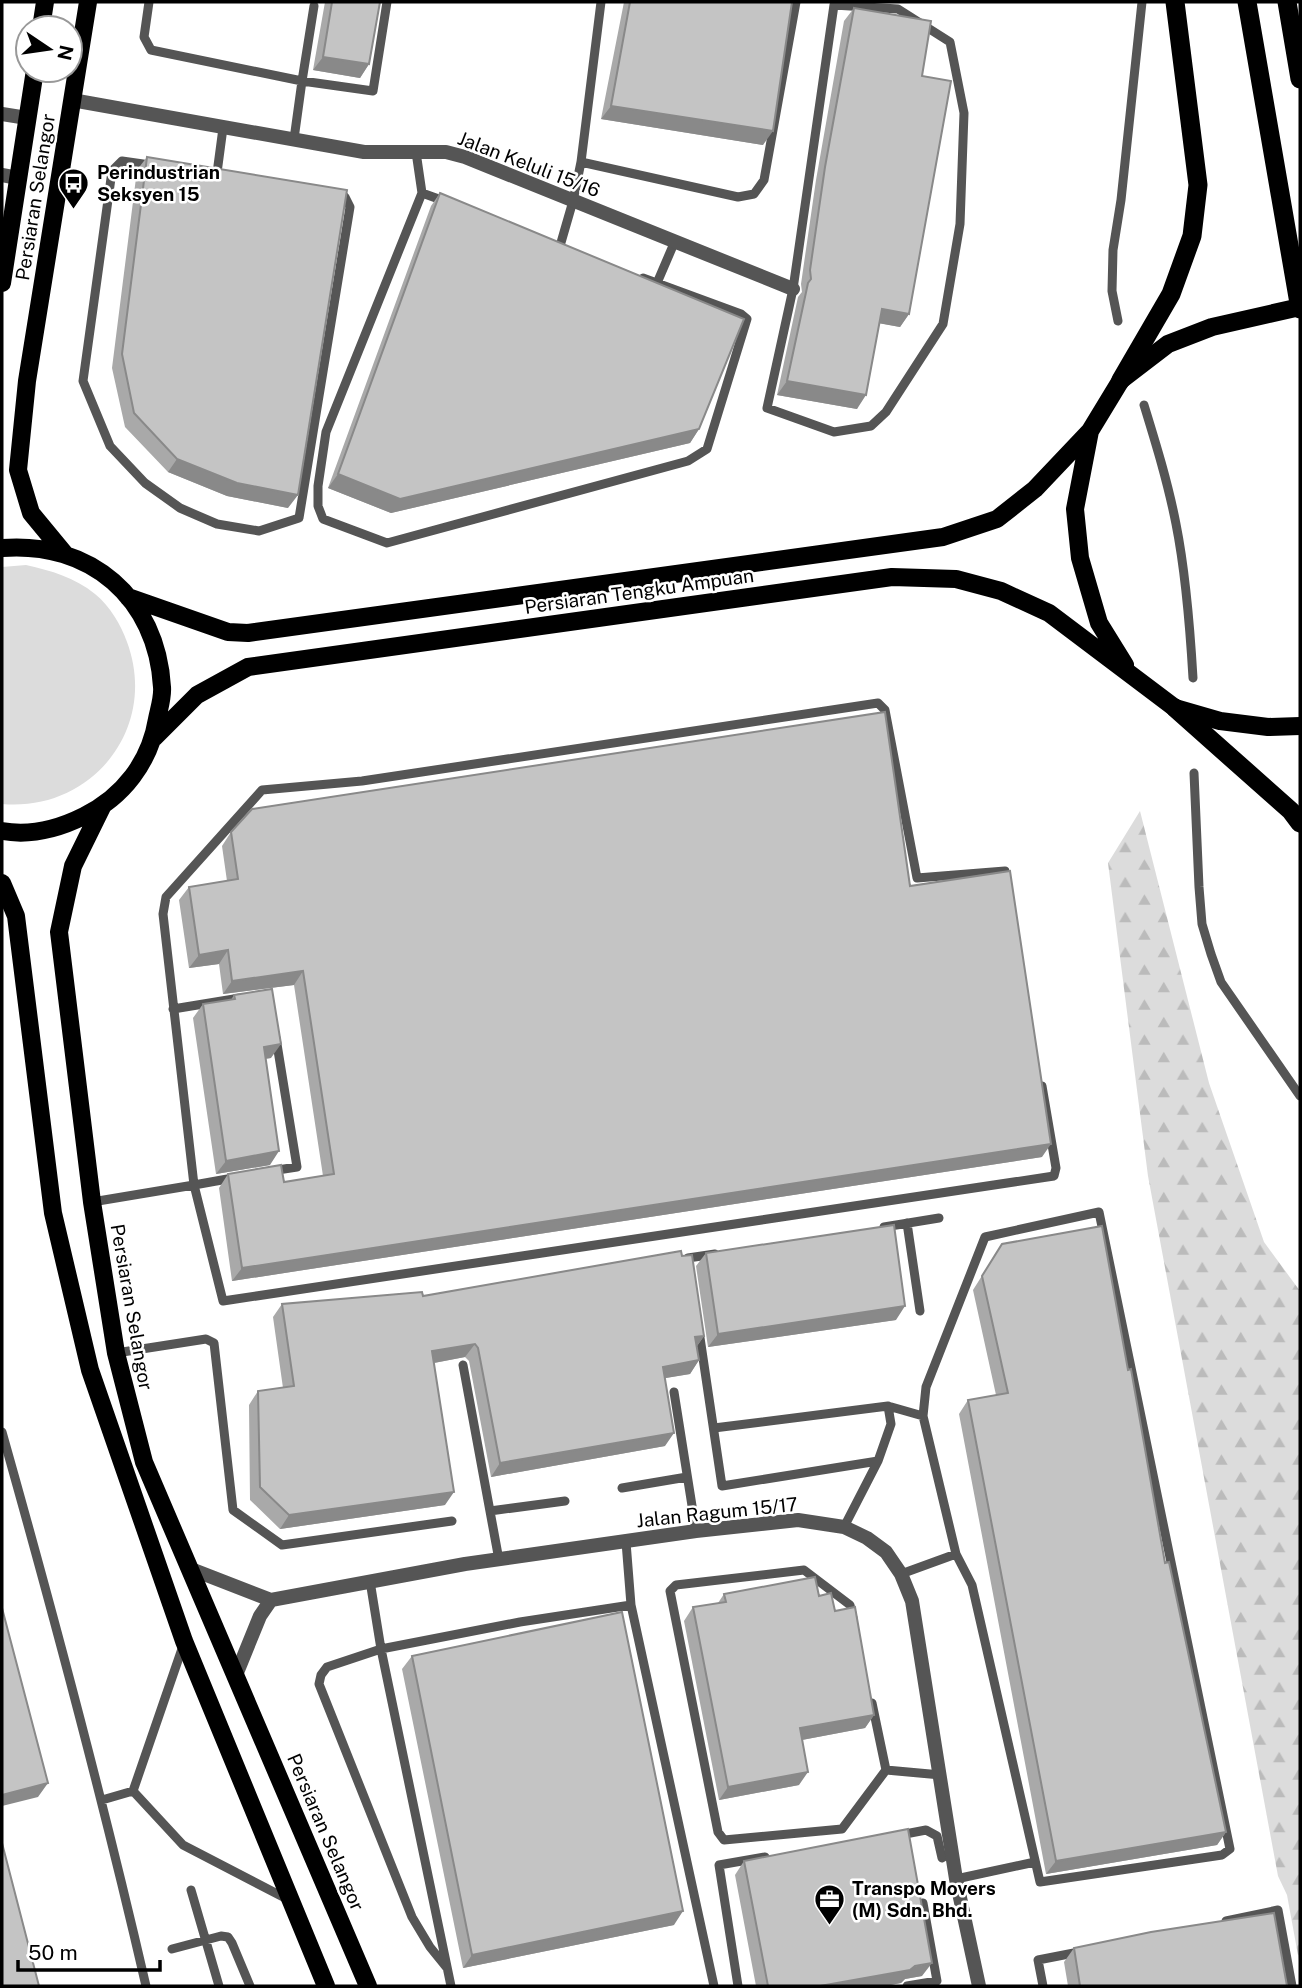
<svg xmlns="http://www.w3.org/2000/svg" width="1302" height="1988" font-family="'Public Sans',sans-serif">
<defs>
<pattern id="forest-firs" width="22" height="20" patternUnits="userSpaceOnUse" patternTransform="scale(1.75)"><rect width="22" height="20" fill="#dcdcdc"/><path d="M5 1l3.5 6h-7zM16 11l3.5 6h-7z" fill="#bbb"/></pattern>
</defs>
<rect width="100%" height="100%" fill="#fff"/>
<path fill="#dcdcdc" d="M26,565C52,571 74,577 95,594C110,606 121,625 127,642C159,728 92,812 2,804V567Z"/>
<path fill="url(#forest-firs)" d="M1140,811L1209,1083L1264,1242L1300,1291V1966L1287,1895L1278,1876L1148,1176L1108,863Z"/>
<g fill="none" stroke-linecap="round" stroke-linejoin="round">
<path stroke="#555" stroke-width="9" d="M149,2L144,37L151,50L302,81L294,139
M601,2L581,162L738,197L754,194L764,180L796,2
M834,5L898,9L950,42L964,113L960,224L943,324L886,412L871,426L834,432L767,408L793,289Z
M314,6L302,81L373,91L387,2
M416,152L422,193L326,432L318,486V506L323,519L387,543L688,461L707,449L747,319L741,314L643,278
M150,165L122,161L112,171L83,381L110,446L145,483L180,508L217,524L259,531L299,518L350,207L345,197L337,196
M213,174L217,173L223,128
M422,193L447,202
M560,246L573,201L581,162
M657,283L675,241
M1118,321L1112,291L1113,250L1121,200L1142,2
M1144,405C1156,444 1168,483 1176,524C1186,574 1190,627 1193,678
M1194,773L1199,887L1202,924L1211,954L1221,982L1300,1096
M173,1009L240,998
M271,1171L297,1167L276,1038
M233,1178L194,1185L223,1301L1054,1176L1056,1168L1042,1086
M92,1202L194,1185L163,914L166,897L262,790L362,781L878,703L885,710L917,878L1005,871L1007,882
M907,1223L920,1311
M884,1227L939,1218
M689,1265L688,1258L715,1254
M699,1331L722,1486L878,1461
M116,1353L206,1339L214,1343L233,1510L282,1545L452,1521
M463,1365L499,1560
M674,1392L696,1531
M888,1406L923,1416
M714,1428L888,1406L891,1424L878,1461L844,1527
M2,1432C54,1616 103,1800 146,1986
M622,1488L687,1477
M490,1511L565,1501
M626,1542L631,1605L714,1986
M901,1574L956,1554L972,1585L1040,1882L1222,1855L1230,1849L1099,1212L985,1237L926,1387L923,1416L956,1554
M370,1581L381,1649L451,1986
M853,1618L850,1605L804,1570L676,1585L670,1591L718,1832L724,1840L842,1829L886,1770
M184,1643L133,1791L183,1845L289,1900
M872,1703L886,1770L941,1775
M102,1800L133,1791
M900,1835L926,1830L937,1836L942,1858L952,1852
M956,1879L1035,1862
M191,1890L219,1986
M1226,1921L1278,1910L1292,1986
M172,1949L221,1936L228,1937L232,1943L250,1986
M447,1968L430,1947L412,1917L319,1684L321,1675L327,1667L381,1649L520,1622L631,1605
M738,1986L719,1865L765,1857
M907,1986L937,1981L923,1903
M1043,1986L1038,1960L1079,1952"/>
<path stroke="#555" stroke-width="14" d="M72,100L364,152H446L465,157L793,289
M2,114L27,118
M2,175L18,178
M191,1569L271,1600L465,1564L696,1531L798,1520L844,1527L867,1538L886,1552L901,1574L912,1601L956,1879L979,1986
M236,1675L260,1616L271,1600"/>
<path stroke="#000" stroke-width="18" d="M41,28L45,2
M2,283L35,70
M2,548C90,541 157,598 162,687C163,697 159,709 157,719C150,762 123,797 84,816C58,829 30,836 2,831
M64,553L31,513L18,470L27,381L88,2
M128,597L228,632L248,633L943,537L997,519L1035,489L1090,431
M1125,665L1099,623L1080,558L1075,509L1090,431L1121,380L1168,344L1212,327L1300,307
M154,738L197,695L248,667L892,577L956,579L1001,591L1049,613L1175,708L1220,721L1268,727L1300,726
M102,807L73,866L59,932L92,1202L116,1353L144,1462L368,1986
M2,883L16,916L53,1213L90,1370L184,1641L326,1986"/>
<path stroke="#000" stroke-width="19" d="M1247,2L1300,309
M1287,2L1300,79
M1121,380L1171,294L1192,236L1198,185L1175,2
M1175,708L1291,811L1300,823"/>
</g>
<path fill="#a9a9a9" d="M325,2H380L369,64L360,78L313,70Z
M624,2H792L763,145L601,119Z
M854,8L922,76L909,314L900,327L879,323L857,409L777,395L798,297L802,292L801,284L816,180L844,21Z
M147,157L288,508L227,496L168,472L125,427L112,368L137,170Z
M440,193L699,429L690,443L391,513L328,488L431,206Z
M231,832L910,886L1042,1157L232,1281L219,1188L228,1174L284,1182L323,1176L294,985L223,994L219,964L189,968L179,900L189,887L227,881L222,846Z
M234,995L271,1058L265,1059L270,1165L216,1174L193,1018L203,1004L231,1000Z
M1002,1244L1128,1370L1165,1563L1226,1832L1217,1845L1046,1874L959,1414L968,1400L996,1395L973,1290Z
M706,1253L896,1320L708,1347L696,1266Z
M423,1296L704,1336L697,1346L699,1360L690,1374L665,1378V1446L491,1477L469,1361L465,1357L434,1363L445,1505L280,1529L250,1500L249,1405L258,1391L283,1388L273,1317L282,1304Z
M724,1594L819,1596L835,1611L874,1715L865,1728L802,1740L799,1785L719,1800L684,1621L693,1607L718,1603Z
M412,1656L674,1925L463,1968L402,1669Z
M744,1861L922,1976L905,1979L901,1983L885,1986H756L735,1875Z
M1074,1948L1287,1986H1068L1064,1962Z"/>
<path fill="#898989" d="M323,57L369,64L360,78L313,70Z
M611,106L773,131L763,145L601,119Z
M882,309L909,314L900,327L872,322Z
M787,381L866,395L857,409L777,395Z
M699,429L690,443L391,513L328,488L338,474Z
M177,459L298,495L288,508L227,496L168,472Z
M228,950L219,964L189,968L199,955Z
M303,971L294,985L223,994L232,981Z
M281,1044L271,1058L254,1060L264,1047Z
M1051,1144L1042,1157L232,1281L242,1268Z
M279,1151L270,1165L216,1174L226,1161Z
M905,1306L896,1320L708,1347L718,1334Z
M704,1336L695,1349V1337Z
M475,1344L465,1357L423,1365L432,1351Z
M699,1360L690,1374L654,1380L663,1367Z
M674,1433L665,1446L491,1477L500,1463Z
M454,1492L445,1505L280,1529L289,1515Z
M874,1715L865,1728L791,1742L800,1728Z
M808,1772L799,1785L719,1800L728,1787Z
M48,1783L38,1797L2,1806V1795Z
M1226,1832L1217,1845L1046,1874L1056,1861Z
M683,1911L674,1925L463,1968L472,1955Z
M932,1963L922,1976L905,1979L901,1983L885,1986H820Z"/>
<path fill="#c4c4c4" stroke="#898989" stroke-width="2" d="M332,2H380L369,64L323,57Z
M630,2H792L773,131L611,106Z
M854,8L931,21L922,76L951,81L909,314L882,309L866,395L787,381L808,283L811,279L810,270L825,167Z
M147,157L347,190L298,495L237,483L177,459L134,413L122,354Z
M440,193L744,319L699,429L400,499L338,474Z
M885,712L910,886L1010,871L1051,1144L242,1268L228,1174L281,1165L284,1182L334,1174L303,971L232,981L228,950L199,955L189,887L238,879L231,832L252,809Z
M272,989L281,1044L264,1047L279,1151L226,1161L203,1004L235,999L234,995Z
M894,1225L905,1306L718,1334L706,1253Z
M1102,1226L1128,1370L1131,1369L1165,1563L1169,1562L1226,1832L1056,1861L968,1400L1008,1393L982,1276L1002,1244Z
M681,1251L682,1256L692,1255L704,1336L695,1337L699,1360L663,1367L674,1433L500,1463L478,1348L475,1344L432,1351L454,1492L289,1515L260,1487L258,1391L294,1386L282,1304L422,1292L423,1296Z
M815,1577L819,1596L831,1593L835,1611L855,1607L874,1715L800,1728L808,1772L728,1787L693,1607L726,1602L724,1594Z
M2,1608L48,1783L2,1795Z
M622,1612L683,1911L472,1955L412,1656Z
M908,1829L932,1963L915,1966L910,1970L820,1986H768L744,1861Z
M2,1843L39,1986H2Z
M1274,1913L1287,1986H1080L1074,1948L1151,1932Z"/>
<defs>
<symbol id="bus-pin" viewBox="-11 -11 22 30"><path d="M0 17L-7.5 6A9.5 9.5 0 1 1 7.5 6Z" fill="#000" stroke="#fff"/><path d="M-5-6H5V4H4V6H2V4H-2V6H-4V4H-5ZM-3.5-4V0h7V-4ZM-3.5 1.2v1.5H-2V1.2ZM2 1.2v1.5H3.5V1.2Z" fill="#fff"/></symbol>
<symbol id="office-pin" viewBox="-11 -11 22 30"><path d="M0 17L-7.5 6A9.5 9.5 0 1 1 7.5 6Z" fill="#000" stroke="#fff"/><path d="M-6-3h4V-5.5h4V-3h4V5H-6ZM-1-4.5V-3h2v-1.5ZM-6 0V1H6V0Z" fill="#fff"/></symbol>
</defs>
<g fill-rule="evenodd">
<use href="#bus-pin" x="56" y="166" width="35" height="47"/>
<use href="#office-pin" x="812" y="1882" width="35" height="47"/>
</g>
<g text-anchor="middle" stroke-width="5" stroke-linejoin="round" paint-order="stroke">
<g font-size="19" fill="#000" stroke="#fff">
<text transform="translate(529 164) rotate(21)" y="7">Jalan Keluli 15/16</text>
<text transform="translate(35 197) rotate(-81)" y="7">Persiaran Selangor</text>
<text transform="translate(639 591) rotate(-8)" y="7">Persiaran Tengku Ampuan</text>
<text transform="translate(132 1307) rotate(80)" y="7">Persiaran Selangor</text>
<text transform="translate(717 1512) rotate(-6)" y="7">Jalan Ragum 15/17</text>
<text transform="translate(326 1832) rotate(67)" y="7">Persiaran Selangor</text>
</g>
<g font-size="19" font-weight="bold" fill="#000" stroke="#fff" text-anchor="start">
<text x="97" y="179">Perindustrian<tspan x="97" dy="22">Seksyen 15</tspan></text>
<text x="852" y="1895">Transpo Movers<tspan x="852" dy="22">(M) Sdn. Bhd.</tspan></text>
</g>
</g>
<rect width="1302" height="1988" fill="none" stroke="#000000" stroke-width="7"/>
<g transform="translate(49 49) rotate(103)"><circle r="33" fill="#ffffff" stroke="#999999" stroke-width="2"/>
<path d="M0-5L12 26L0 18L-12 26Z" fill="#000000"/>
<text y="-10" font-size="19" font-weight="bold" text-anchor="middle" fill="#000000">N</text>
</g>
<path d="M18 1960v10h142v-10" fill="none" stroke="#000000" stroke-width="3.5"/>
<text x="28" y="1960" font-size="21" fill="#000000" stroke="#ffffff" stroke-width="5" paint-order="stroke">50 m</text>
</svg>
